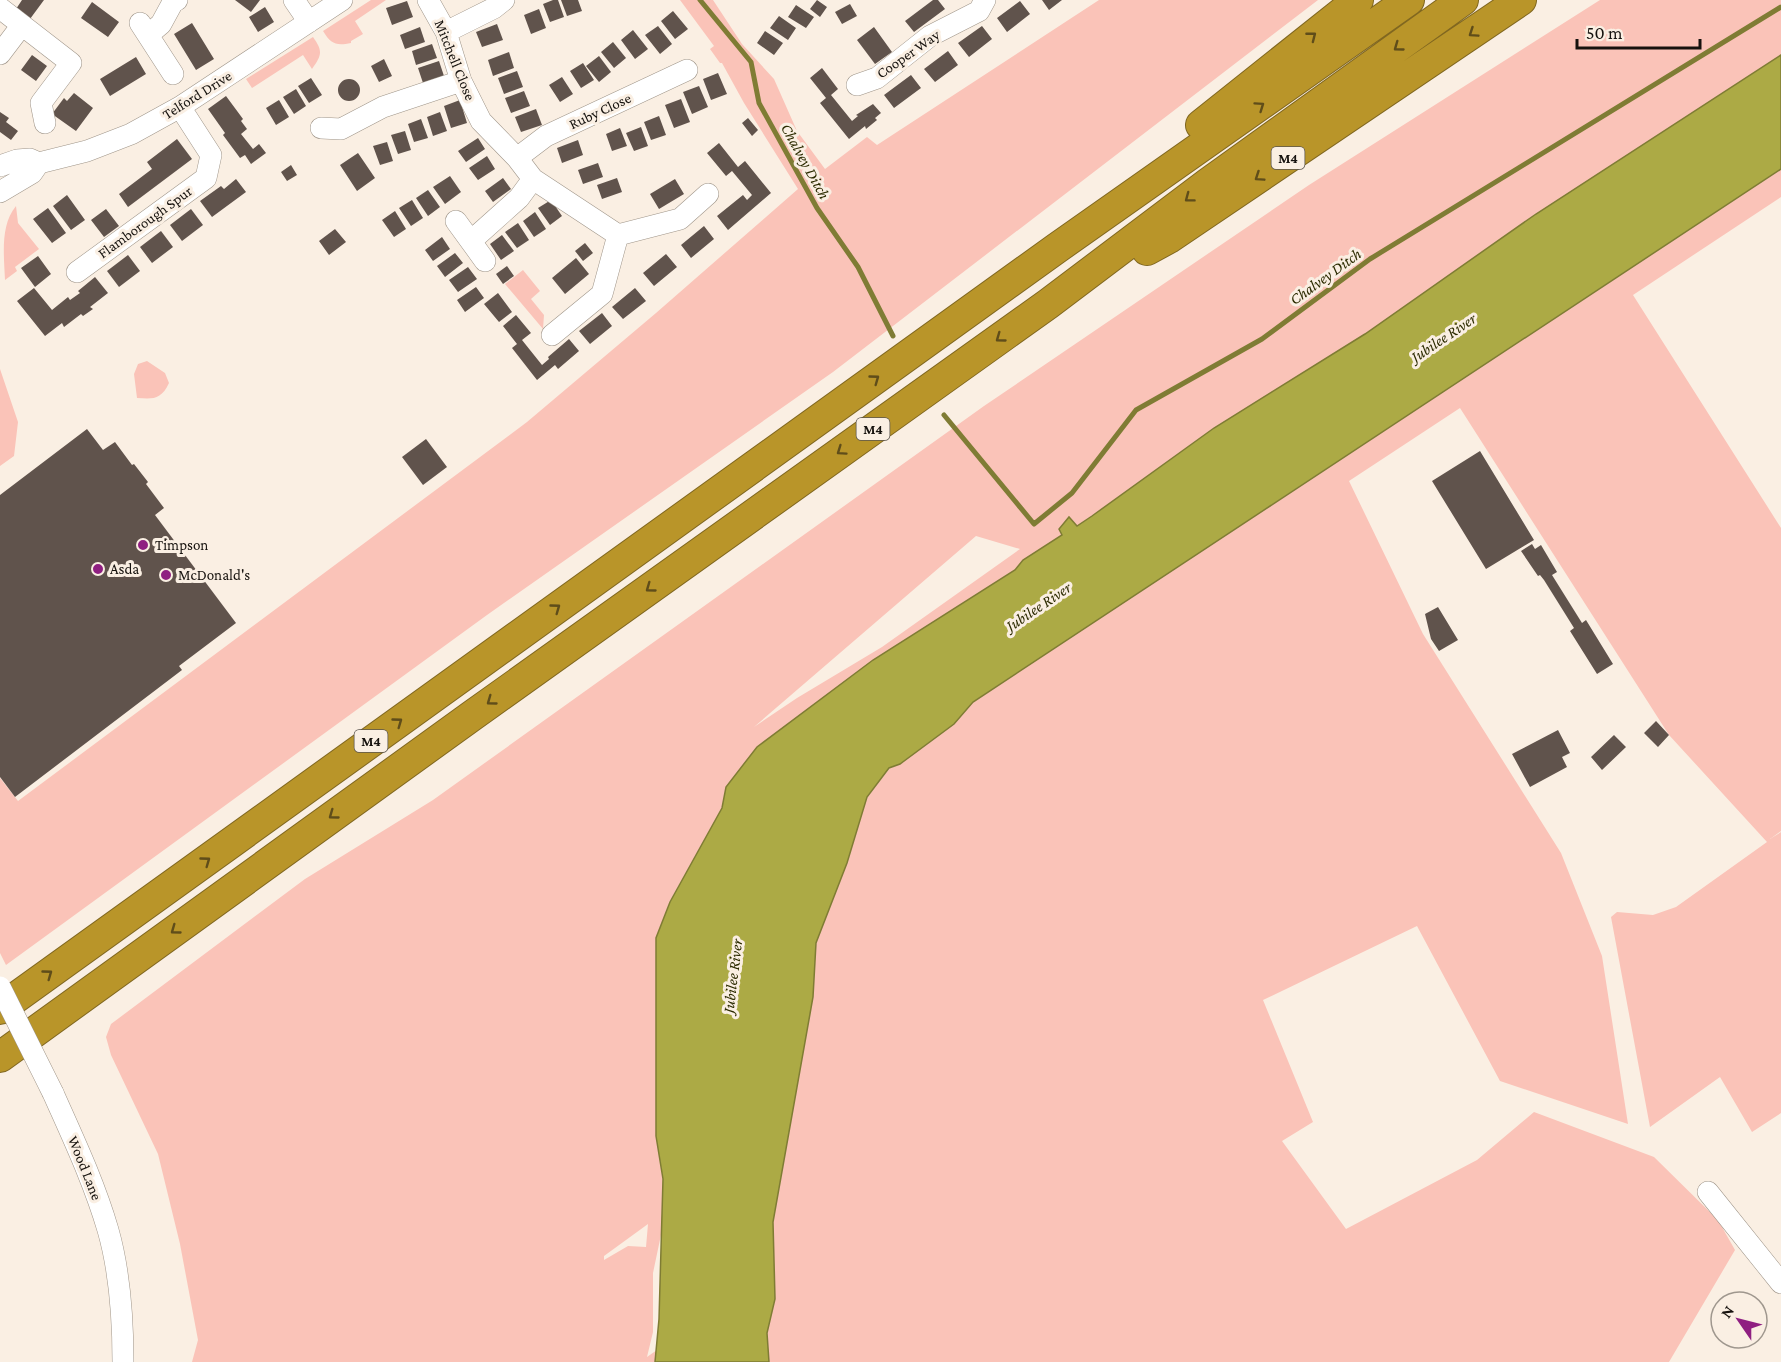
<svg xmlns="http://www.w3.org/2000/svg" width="1781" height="1362" font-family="'Crimson Pro',serif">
<rect width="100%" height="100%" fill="#faefe3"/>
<path fill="#fac3b8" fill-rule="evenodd" d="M371,0H386L355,21L363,34L351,41V43C336,46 331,44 323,31Z
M680,0H713L742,44L774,79L797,131L825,169L867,137L877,145L1099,0H1318L833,372L487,615L6,965L0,953V778L18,801L527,422L656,313L798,189L744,103L722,63H720L710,49L714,46Z
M1600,0H1781V55L1536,214L1365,334L1214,428L1092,516L1077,526L1069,517L1062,535L1023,560L1015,570L873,660L726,787L722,808L670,901L656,938V1136L663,1179L662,1230L653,1273V1332L647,1357L657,1350L655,1362H192L198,1340L180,1244L158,1154L111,1055L106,1037L111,1024L305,879L433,800L984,406L1309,185ZM976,536L1020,549L882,647L797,698L754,727ZM648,1224L646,1247L628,1246L604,1260V1256Z
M313,37C323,51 322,55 312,69L303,55L252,88L246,79Z
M1781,169V197L1633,295L1781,528V831L1770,839L1781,832V1113L1752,1132L1720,1077L1650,1127L1611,917L1617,912L1653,915L1676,907L1767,842L1669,735L1460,408L1349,481L1423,634L1561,853L1602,956L1628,1124L1500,1081L1417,926L1263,1000L1313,1122L1282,1141L1346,1229L1477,1160L1534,1112L1654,1157L1718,1220L1735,1250L1669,1362H769L767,1333L775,1299L773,1222L813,997L816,943L847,863L867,797L890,768L900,764L954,724L973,702Z
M16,206L18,223L39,249L15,267L17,271L5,280C4,256 0,225 16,206Z
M523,270L540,291L531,299L544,315L543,329L505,284Z
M147,361L165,373L169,383C161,400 153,399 137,398L134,374L138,364Z
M0,369L18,422L14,456L0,466Z"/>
<path fill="#acaa45" stroke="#7f7c34" stroke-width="1.5" d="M1781,55V169L973,702L954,724L900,764L889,768L867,797L847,863L816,943L813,997L773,1222L775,1299L767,1333L769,1362H655L659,1319L663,1179L656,1136V938L670,902L722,808L726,787L757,747L873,660L1015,570L1023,560L1062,535L1059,529L1069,517L1077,526L1092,516L1214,428L1365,334L1536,214Z"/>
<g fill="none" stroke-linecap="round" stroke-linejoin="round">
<path stroke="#7f7c34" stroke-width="5" d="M700,0L751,62L759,103L817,208L858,267L893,336
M944,415L1034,524L1072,493L1136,410L1262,339L1370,259L1781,7"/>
</g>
<path fill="#60534c" d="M22,0H44L30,19L16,9Z
M235,0H260L251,12Z
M553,0H558L564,17L550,22L543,4Z
M561,0H578L582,11L567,16Z
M817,0L827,7L820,17L810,9Z
M933,0H938L945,9L914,32L905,21Z
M1042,0H1062L1049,10Z
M407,1L413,17L392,25L386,8Z
M1020,1L1030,14L1007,32L997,18Z
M92,2L119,22L108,37L81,18Z
M850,4L857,16L842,24L835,12Z
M796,5L814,17L806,28L788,17Z
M265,7L274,22L258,32L249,17Z
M539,9L546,28L531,34L524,15Z
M673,11L688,29L675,39L661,21Z
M779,16L796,28L788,40L770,28Z
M192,23L214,59L196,70L174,34Z
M497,24L503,40L482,47L476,32Z
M658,26L672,44L660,54L645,35Z
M982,26L992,39L969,57L958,43Z
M420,27L425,42L405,49L400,35Z
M874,27L892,52L875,64L857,40Z
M633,30L648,49L635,59L621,40Z
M765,31L783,43L774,55L757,43Z
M613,42L626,58L614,68L601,52Z
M432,44L437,58L416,65L412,51Z
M948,51L958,65L935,82L924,69Z
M509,52L514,68L493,76L488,60Z
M32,55L47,66L36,81L21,70Z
M599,56L611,72L599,82L586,66Z
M136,57L146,74L110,96L100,79Z
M384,59L392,76L379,82L371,66Z
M439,61L444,76L423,83L418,68Z
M583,63L594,80L581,88L570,71Z
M822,68L838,89L831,95L852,121L858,116L856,115L873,104L881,113L875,118L877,120L866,129L865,126L849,139L820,103L826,98L810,78Z
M517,71L523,87L504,94L498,78Z
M718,73L727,94L711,100L703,79Z
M911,75L921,88L894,108L884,95Z
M562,77L573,94L560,102L549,85Z
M311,78L322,95L309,103L298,86Z
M338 90a11 11 0 1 1 22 0a11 11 0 1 1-22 0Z
M699,86L708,107L692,114L683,92Z
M296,89L306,106L294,114L283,97Z
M524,91L530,106L511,113L505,98Z
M74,93L93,108L76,131L52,114L64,98L67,101Z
M226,96L243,119L241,121L247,129L241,134L253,149L259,144L266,153L251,164L245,155L240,158L223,135L225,133L208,109Z
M681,99L690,122L674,128L665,105Z
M279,100L289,117L276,125L266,108Z
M460,100L467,123L451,128L444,106Z
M536,109L542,125L521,132L515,117Z
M0,112L9,118L6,122L18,131L11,140L0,132Z
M440,112L447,131L433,136L427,117Z
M659,116L666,135L651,140L644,122Z
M748,118L758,130L752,136L742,123Z
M421,119L428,138L414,142L408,124Z
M641,127L648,146L634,151L626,133Z
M620,128L627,146L612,151L606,134Z
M405,131L411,150L398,154L391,135Z
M478,138L485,149L466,162L458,151Z
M177,139L192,159L128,207L119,194L152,169L147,162Z
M578,140L583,155L562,163L557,148Z
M387,142L393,161L380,165L373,146Z
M719,143L738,167L745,161L771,193L728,230L717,216L743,195L747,200L752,195L732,171L726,176L707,153Z
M358,153L375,178L357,191L340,165Z
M487,156L495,169L478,180L469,168Z
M598,163L603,177L583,184L578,170Z
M291,165L297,175L287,181L281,172Z
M450,176L461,192L445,204L433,187Z
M503,178L511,189L493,202L485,191Z
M617,178L622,192L602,199L597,185Z
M236,179L246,192L212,217L200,201L221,186L224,189Z
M675,179L684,194L659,209L650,194Z
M428,190L440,207L428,216L416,198Z
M67,195L85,220L71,230L53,206Z
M412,200L423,218L411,226L399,208Z
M551,200L562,216L550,225L538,208Z
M48,208L66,233L52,243L33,219Z
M106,209L119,226L104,237L91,220Z
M191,209L203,225L182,241L170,225Z
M395,211L406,229L394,237L382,220Z
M535,212L546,229L534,237L523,221Z
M518,223L529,240L517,248L505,232Z
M704,226L714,239L691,258L681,245Z
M335,229L346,242L329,255L319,241Z
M161,231L173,247L152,263L140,247Z
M502,235L514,251L501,260L490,244Z
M442,237L450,249L433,261L425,250Z
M585,243L593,253L583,261L575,251Z
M455,253L463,263L445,277L437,266Z
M666,254L677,267L654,286L643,273Z
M128,255L140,271L119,287L107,271Z
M38,256L51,274L35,287L21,268Z
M576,258L589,274L565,294L552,278Z
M507,266L514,276L503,284L496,274Z
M468,267L477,279L458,292L449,280Z
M95,277L108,293L90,307L93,309L83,316L81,314L64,327L62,323L45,336L17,301L34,288L52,310L68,297L70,300L80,293L78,291Z
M476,287L484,298L465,312L457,300Z
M635,288L646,301L623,319L612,307Z
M498,293L512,312L499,322L484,304Z
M602,313L612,326L590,344L579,331Z
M516,315L531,333L522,340L542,365L549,359L548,357L569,339L579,351L558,369L555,365L537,380L512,348L517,344L503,326Z
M87,429L103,450L115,442L132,465L134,464L148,482L146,484L164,508L155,515L236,623L179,666L182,670L15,797L0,777V495Z
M426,439L447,467L423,485L402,457Z
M1480,451L1534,540L1486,569L1432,481Z
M1532,544L1535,549L1541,545L1557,572L1552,575L1582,623L1586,620L1613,664L1597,674L1570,631L1574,628L1544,580L1540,575L1538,576L1521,551Z
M1438,607L1458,640L1439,651L1431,639L1425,614Z
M1656,721L1669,735L1658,747L1644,733Z
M1558,730L1570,753L1562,757L1567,767L1530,787L1512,754Z
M1614,735L1626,747L1602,770L1591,757Z"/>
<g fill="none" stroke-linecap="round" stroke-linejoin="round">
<defs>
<path id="minor" d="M294,0L309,22
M428,0L446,32L461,81L481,121L517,158L533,179L618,235
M0,8L71,63L41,103L45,123
M140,23L173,74
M446,32L494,8L504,0
M148,35L161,24L173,2L177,0
M0,54L22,25
M857,85L877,78L930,36L979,11L985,0
M321,128L341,129L383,107L461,81
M517,158L546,136L687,70
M0,166L17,160L30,159L39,163L87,151L131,134L180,107L342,0
M0,192L32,173L39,163
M456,221L485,261
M471,241L519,198L533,179
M77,272L206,178L211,155L180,107
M552,335L602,294L618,235L680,219L708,194
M53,1093C73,1138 94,1182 108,1230C120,1272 123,1318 123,1362
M1708,1192L1781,1283"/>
<path id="highway" d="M1201,125L1358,0
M1147,250L1169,238L1521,0
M0,1009L1057,248L1409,0
M0,1057L473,715L1048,304L1207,184L1463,0"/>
</defs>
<use href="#minor" stroke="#9f9589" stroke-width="22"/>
<use href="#highway" stroke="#806720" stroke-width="32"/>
<use href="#minor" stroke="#fff" stroke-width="21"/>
<use href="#highway" stroke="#b99529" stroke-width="30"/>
<defs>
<path id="minor-bridge" d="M0,987L53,1093"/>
</defs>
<use href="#minor-bridge" stroke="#9f9589" stroke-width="22" stroke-linecap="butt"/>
<use href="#minor-bridge" stroke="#fff" stroke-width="21"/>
</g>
<defs><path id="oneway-chevron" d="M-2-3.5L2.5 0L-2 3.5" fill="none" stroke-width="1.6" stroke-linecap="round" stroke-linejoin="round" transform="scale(1.5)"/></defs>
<g stroke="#5f4d1a">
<use href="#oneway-chevron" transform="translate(1473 33) rotate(146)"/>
<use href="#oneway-chevron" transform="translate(1312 36) rotate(-38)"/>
<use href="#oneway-chevron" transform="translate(1398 47) rotate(144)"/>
<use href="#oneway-chevron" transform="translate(1260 106) rotate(-35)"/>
<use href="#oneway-chevron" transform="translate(1259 177) rotate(146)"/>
<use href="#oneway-chevron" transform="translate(1189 198) rotate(143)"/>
<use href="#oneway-chevron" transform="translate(1000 338) rotate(144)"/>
<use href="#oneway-chevron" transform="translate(875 379) rotate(-36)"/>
<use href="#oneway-chevron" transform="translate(841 451) rotate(145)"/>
<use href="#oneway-chevron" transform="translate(650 588) rotate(144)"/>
<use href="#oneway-chevron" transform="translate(556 608) rotate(-36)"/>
<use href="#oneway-chevron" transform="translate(491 701) rotate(144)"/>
<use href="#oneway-chevron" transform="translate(398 722) rotate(-36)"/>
<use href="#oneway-chevron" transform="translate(333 815) rotate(144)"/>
<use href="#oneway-chevron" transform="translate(206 861) rotate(-36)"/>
<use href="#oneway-chevron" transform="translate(175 930) rotate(144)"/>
<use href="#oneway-chevron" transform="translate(48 974) rotate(-36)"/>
</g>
<g fill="#8f1f81" stroke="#faefe3" stroke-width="2">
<circle cx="143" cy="545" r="6"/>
<circle cx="98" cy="569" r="6"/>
<circle cx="166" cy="575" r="6"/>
</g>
<g text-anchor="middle" stroke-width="6" stroke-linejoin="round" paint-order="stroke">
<g fill="#faefe3" stroke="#5a544e" stroke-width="1.5">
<rect x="1271.5" y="147" width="33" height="22" rx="4.5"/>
<rect x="856.5" y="418" width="33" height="22" rx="4.5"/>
<rect x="354.5" y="730" width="33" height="22" rx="4.5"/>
</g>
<g font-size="14" font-weight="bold" fill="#16120e">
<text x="1288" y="163">M4</text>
<text x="873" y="434">M4</text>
<text x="371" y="746">M4</text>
</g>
<g font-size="15" fill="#16120e" stroke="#faefe3">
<text transform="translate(908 54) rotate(-35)" y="5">Cooper Way</text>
<text transform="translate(455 60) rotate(68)" y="5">Mitchell Close</text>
<text transform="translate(197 95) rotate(-32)" y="5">Telford Drive</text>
<text transform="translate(600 111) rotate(-25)" y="5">Ruby Close</text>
<text transform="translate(145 222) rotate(-36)" y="5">Flamborough Spur</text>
<text transform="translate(85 1168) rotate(68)" y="5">Wood Lane</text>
</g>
<g font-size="15" fill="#16120e" stroke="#faefe3" text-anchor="start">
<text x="155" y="550">Timpson</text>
<text x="110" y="574">Asda</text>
<text x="178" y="580">McDonald's</text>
</g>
<g font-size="16" font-style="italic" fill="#2c2b00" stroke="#faefe3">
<text transform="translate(806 161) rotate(61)" y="6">Chalvey Ditch</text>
<text transform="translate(1325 276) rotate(-36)" y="6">Chalvey Ditch</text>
<text transform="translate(1443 337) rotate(-34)" y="6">Jubilee River</text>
<text transform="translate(1038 606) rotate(-34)" y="6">Jubilee River</text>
<text transform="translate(732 976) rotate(-83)" y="6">Jubilee River</text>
</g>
</g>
<g transform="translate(1739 1320) rotate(305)"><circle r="28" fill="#faefe3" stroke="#9f978e" stroke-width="1.5"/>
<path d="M0-4.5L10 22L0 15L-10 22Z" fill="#8f1f81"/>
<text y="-9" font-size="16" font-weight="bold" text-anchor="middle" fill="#16120e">N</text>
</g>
<path d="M1577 39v9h123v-9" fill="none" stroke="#16120e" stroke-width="3"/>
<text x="1586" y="39" font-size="18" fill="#16120e" stroke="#faefe3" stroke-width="4.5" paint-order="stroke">50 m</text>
</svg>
